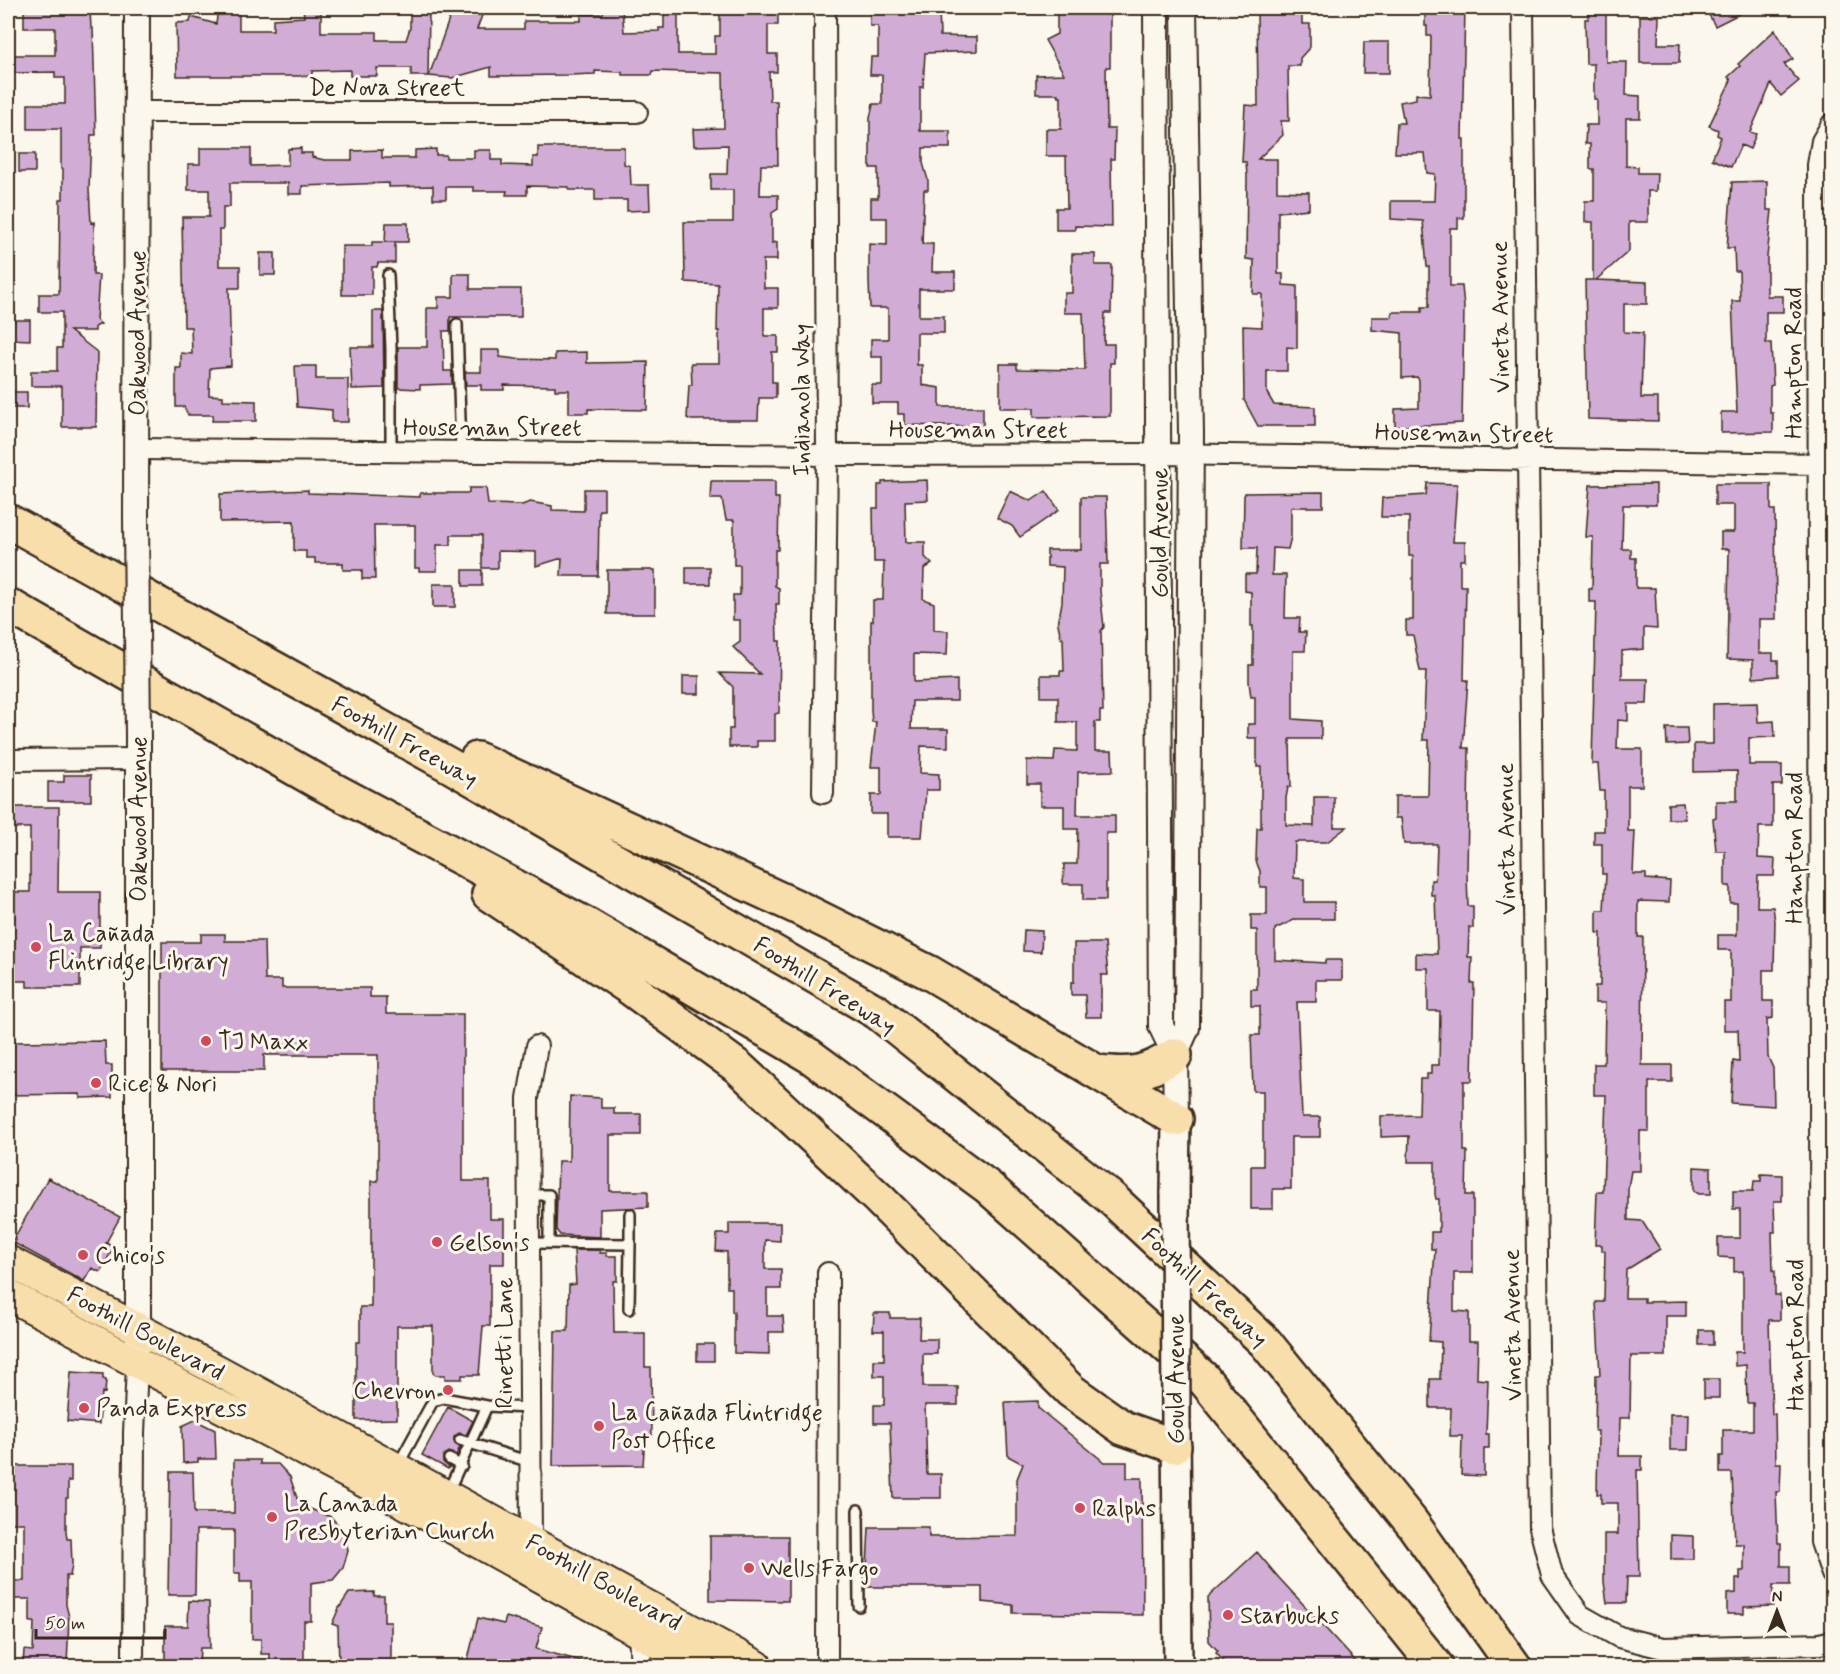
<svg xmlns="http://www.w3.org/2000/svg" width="1840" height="1674" font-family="Mynerve,sans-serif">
<rect width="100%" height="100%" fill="#fbf7ec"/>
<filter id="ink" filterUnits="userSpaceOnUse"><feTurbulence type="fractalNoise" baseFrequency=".0167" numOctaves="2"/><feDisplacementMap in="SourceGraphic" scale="12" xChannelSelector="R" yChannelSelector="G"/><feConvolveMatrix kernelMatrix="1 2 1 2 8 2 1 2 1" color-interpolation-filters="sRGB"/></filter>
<g filter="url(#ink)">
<path fill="#d1acd4" stroke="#3b2a1e" stroke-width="1.5" d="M303,8H321V32H377V40H406L410,28V8H429L428,76H411V68H377V76H350V70L312,71V76H177L176,23L190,22L191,17L216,24L218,9H239V30H273V19L304,17Z
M453,8L484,10L477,29H524V21H581V14H603V8H622L624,32L659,31V28H664V8H678V54H715V36H720V8H778V25H768V54H777V72H769L770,101H777L778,165H761L760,195H778V209L772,213V243L777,242V260H763L764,288H778V308H764V336H778V352H772V382H776V398H759L758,420H691L687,418L689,385H692L691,363H719V331H717L718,284L685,282L684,222H733V190H711V174H727L728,145L694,146L693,129L724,128L723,73L653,71L652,75H622V72L595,71V74L569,75L491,76V67L452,78L429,76Z
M1057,8H1110V67H1106L1107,129H1115L1114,159H1111L1112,227L1075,226V230H1056V208H1067L1066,156H1046V129H1061V97H1058V94H1036V75L1064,74L1045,40L1057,34Z
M1257,8H1302V24H1310V47L1300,58V66H1288L1289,121H1281L1283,135L1258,159H1277V191L1309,192V209L1278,212V274H1283V285L1297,286V348L1287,347V371H1267V393L1274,405L1315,407V426H1258L1244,400L1243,326L1262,327V294H1253L1254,260L1246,259L1247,176L1246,162H1242L1245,105L1258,106Z
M1425,8H1465L1462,139H1464V218H1458V228H1450V286H1462L1464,307L1462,423L1395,427V409L1419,408V380L1417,377L1402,378V333L1372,330V317H1392V312H1422V307H1429V267H1427L1423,221L1391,219V201H1434L1435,174L1427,173L1425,153H1395L1397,123H1404L1400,102L1416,99V94L1430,95L1431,36H1427V26H1425Z
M1588,8H1606V62H1627L1626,95L1640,96V118H1626V166L1638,167V173H1657L1656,191H1648V222H1629V251L1596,280L1647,282V304H1624V332L1643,333L1641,398H1658V421L1588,419L1585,280H1593V222H1585V201H1594V169H1590V144H1585L1586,125H1597V99H1594V64H1586L1585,19H1588Z
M1718,8H1751L1715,26L1708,13Z
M870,9H939L940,36L977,37V51L925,53L923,87H920V131H950V148H923V163L928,180V190H924L922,244H933L932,272H955V289H919V316H944V333H917V365H922V385L940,388V407H983V427L904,425V414H898V403H872V385H882V357H871V339H888V308H870L869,281V244L887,245V218H871V198H878V168H870V118L873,104H882V75H870L871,57H878V26H870Z
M24,10L90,11L91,28H93L96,135H91L89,189L91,223L94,222L93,275H99L96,320L101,324L95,327V331H70L97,352L96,427H62V386H31V371H57V348H62V312H39V294H59L60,199H63V169H61V129H28V104H65V78H55V72L14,73V55H55V28H24Z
M1640,16H1659L1658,44H1680L1679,63H1640Z
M1775,30L1793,59L1784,64L1799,81L1781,96L1771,84L1750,132L1756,134L1750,149L1741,145L1731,167L1712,159L1721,137L1717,135L1718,130L1709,126L1731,80L1728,77L1740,66L1738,64Z
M1364,42H1389V73H1363Z
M538,147H624V164L630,166L631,185H649L650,210L627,211V200H595V190H569V187L527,186V195H506L507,191H473V187H446V199H433V186L389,187V183L302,186V194H288V183H230V207H223V230H219V266H240V288H229L231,366L210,368L209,395L223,396V400L256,401V421H212L213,415H188L184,407H176V368H181V353L192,354L191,327H184L182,217H209V190H188V164H200V148H251V166L288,165V149L301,148V153H312V157L324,160H352V151L382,150V158H415V150L436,149V155H446V158H474V150H491V160H502V165L533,166V157H538Z
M19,154H35V172H19Z
M1767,181V210H1772L1767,257V296H1783V312H1766V343H1771L1773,385L1770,386V413H1773V432L1721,433V412H1737L1732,301H1740L1739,271H1735L1734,248H1727L1732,182Z
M386,223H408V242H385Z
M372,242H395V263H378L377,267H372V295H342V246H372Z
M260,253H275V275H260Z
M1072,254H1095V265H1112L1111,313H1105L1104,344H1114V363H1110V416L1034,417V408H1000V364H1017V369L1085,370L1083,313H1064V293H1072Z
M453,274H470V289H521V317H450V331H443L444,371H452V384L420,385V389L398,388V347H427V308H438V297H453Z
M373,311H383L384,388L352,389L350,347H373Z
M8,320H30V340L8,339Z
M481,350H500V357L516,359L555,360V353L587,352V363L648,362L647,410L588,409V413H569V390H555V386L504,385V390H481V385H466L465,372H481Z
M295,366H316V379H348V422H332V410L297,407Z
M9,392H27V408H9Z
M927,480L928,500L905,501L906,542H925V557L932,564L924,569L923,599L934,603V630L948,631L947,655L914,654V682L957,680V701H912L911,729H948V747L921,746L920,773L939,774V790H926L922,837H887V814H871V795H881V767H871L876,722H872L871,711V621H873V600H883L884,562H874L873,508H878V485H882V482Z
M711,481H775V498H779L778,550H775V586L779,588V604H776L777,641H780L779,713L775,714V741H757V747H729V729H733V687L719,673L760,674L733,647L740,642V620H733V595H740V565H734V520H726L722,499H710Z
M1427,483L1457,484L1453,542H1465V560H1460V586H1466L1464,680H1468L1463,748H1469L1467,874L1468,906H1473V928L1469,927L1468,957H1472L1471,983H1474L1472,1081H1464V1151H1467L1466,1195H1473V1273H1454V1311L1469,1312V1341H1478L1477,1379L1488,1380L1486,1434H1489V1448H1484V1476L1461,1475L1462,1436H1450L1451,1408H1430V1379H1440L1441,1342L1429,1341L1435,1249H1431V1232H1439V1199H1436L1435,1194V1162H1408L1409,1136L1381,1137V1116L1419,1115L1420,1079H1427V1074H1431V1065H1439L1440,1011H1428V968H1416V953L1437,954L1435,895H1431V880H1435L1436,872L1437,844H1404L1401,818H1395V796H1428L1429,740H1423L1426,671H1420L1413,635H1406V620H1413V556H1409V517H1381L1382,498L1426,495Z
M1656,484V505H1623L1622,549H1631V558H1636V588H1655L1657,629L1644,628V649L1622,651V679H1648L1647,704H1628V721L1618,720L1617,749H1642V786H1628V831H1635L1633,874H1646V879L1670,881L1669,902L1638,901V937H1643L1642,1065H1672V1082H1649V1131H1640V1171H1631L1628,1188V1220L1642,1221L1660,1249L1626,1270L1625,1298H1644V1302L1686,1301V1316H1666V1356H1631L1630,1418H1620L1619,1456H1642V1470H1637L1639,1577H1627L1626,1603H1607L1604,1582V1534H1618V1503H1601V1494H1597L1598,1431H1595L1596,1375H1600L1596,1302H1604L1605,1251H1602V1245H1595L1597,1192H1603L1606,1095H1594V1064H1604L1605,1003H1595V986H1600L1601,933H1597V910H1604L1606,874H1602V844H1594V831H1604V791H1600L1598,764H1592L1596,602H1589V589H1592L1593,537H1586L1587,521L1590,485Z
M1715,484H1771V510H1775L1776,619H1759V653H1773V660H1778V676L1753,678V660L1727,659L1729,549H1721V532H1734V505H1715Z
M469,488H486L488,504L522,505L530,502L552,506V510L584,511V489H604V510H599L598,576H561L562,558L536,566V552L498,551V568H482V535H451V545H437V571H419V568H415V525H374L375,579H362V570H343V563H315V558H306V551H294V521L220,522V494L308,490V493L420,497V493H469Z
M1010,491L1031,501L1046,491L1059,510L1020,537L1012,526L997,518Z
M1323,492V507H1291V537L1288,549L1273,548L1272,575H1286L1285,618H1300L1299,632H1306L1305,651H1293V719L1321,721V739H1290L1291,787H1288L1286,798V825L1314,826V797H1334V827H1347L1327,842H1295L1294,878L1304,879V902H1334V919H1296L1275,929V960L1325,963V960H1342V980H1316V1002H1297L1302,1117H1320V1137H1291V1189H1273V1209H1251V1166H1263V1091H1253L1251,1035H1260V1006H1251V989H1257V930H1251V915H1267V887H1260V871L1256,861L1257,828H1261V767H1257V738H1248V724H1255V697H1251L1249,682V665H1253V626H1251V592L1245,591V574H1256L1257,548H1243L1244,496L1245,493Z
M1081,497H1106L1108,564H1100V591L1104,627L1101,631L1103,711H1100V722H1095V751H1112L1113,771L1078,772L1077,815H1115V833H1106V900H1083V884H1063L1064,864H1077L1078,829H1064V806H1040V784H1027V760L1054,761L1055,750L1077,751V722H1058V697H1041V675H1060V671H1064L1063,638H1061L1058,624L1062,602L1063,567L1047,566V550H1081Z
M686,567H710V584H686Z
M463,570H482V586H463Z
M607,570H655V614H607Z
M433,584H455V607H433Z
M683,676H699V694H683Z
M1757,703L1758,722L1774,721L1775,737L1749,738V765H1782V785H1773V827H1759L1758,858L1775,859L1774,876H1758L1757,907H1773L1775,921L1774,970H1763V1001H1773V1018L1767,1019L1768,1057L1773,1068L1774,1106L1731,1103L1733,1061L1739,1062L1738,1030H1724V1002H1731V950H1718V935H1737V903H1730V886H1725V851H1716L1713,819L1716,818V801H1737V771L1694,772V744H1713V704Z
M1666,728H1687L1688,744L1667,745Z
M64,775H91V801H48V782H64Z
M1683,803L1685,819H1668V804Z
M8,807H59L58,892H100V948H80V987H27V981H8V919H14V892H30V828H8Z
M1024,930L1042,931L1041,952L1023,951Z
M201,934H225V941H264L265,980H282V988H370V997H386V1014H463V1181H490V1219H504V1264H490V1326H483L479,1375H462V1379H445V1375H436L433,1373V1326H397V1419L356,1420V1342H360V1307H371V1181H378V1055H264V1071H162V942H201Z
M1074,943H1105L1108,975H1101V1017H1086L1085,995H1071V982H1074Z
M105,1041L106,1065H112V1097L80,1098V1094L8,1095V1042Z
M570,1096L601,1098V1108H614V1114H641V1135H610V1191H648V1207L600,1209V1237L560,1235L556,1230L558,1161H569Z
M1694,1167L1711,1168V1194H1699L1694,1191Z
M1761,1174L1782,1175V1201H1774L1775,1232H1772L1773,1271H1775V1295H1780V1320H1769L1771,1388L1772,1414H1775L1776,1463H1781L1780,1492H1776L1778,1543H1781V1566H1790V1585H1773V1606L1744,1607V1614H1727V1594L1736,1593V1579H1740V1571H1744V1544H1735L1732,1473H1720V1456H1723V1430H1753V1403H1747L1746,1365L1735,1366V1352H1743V1271L1734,1272V1258L1718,1257V1238H1740V1209H1733V1191H1753L1754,1181H1761Z
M48,1178L120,1217L106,1243L114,1247L100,1272L92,1268L84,1281L12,1242Z
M729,1223H780V1241L765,1240V1269H781V1289H767V1316H783L784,1332H769V1354L734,1353V1312H732V1288H727V1252L716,1251L717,1234H729Z
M574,1250H600V1253H607V1256H617V1281H613L614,1333H645V1367H651L652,1436H645L643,1465L553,1466L555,1331H568L569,1285L576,1284Z
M874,1313H890V1318H920L919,1339H937V1354H923V1387H958V1405H925L927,1474H941V1498H893L890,1423H874V1405H884V1376H874V1360H884V1331H873Z
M1699,1330H1713V1345H1699Z
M697,1344H714V1361H697Z
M71,1372L103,1374V1379L106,1380L105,1393L102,1392L99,1424L67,1421Z
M1704,1379H1719V1398H1704Z
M1038,1401V1408L1104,1462H1127V1478H1142L1143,1615L1013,1613V1605L982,1602V1587H866L869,1527H929V1537L1017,1536V1479L1023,1464L1008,1456L1005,1402Z
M448,1407L473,1421L466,1435L459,1433L454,1437L455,1444L460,1447L456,1455L448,1452L443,1456V1462L449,1467L448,1469L422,1455Z
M1670,1414H1689L1688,1450H1670Z
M195,1420L215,1430L216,1459H198V1462L183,1463L182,1426Z
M234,1460H260V1464H278L290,1477L298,1501L305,1507L331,1517L345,1533L348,1551L343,1568L333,1580L311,1583V1621H304V1666H270V1654H261V1639H252V1582H240V1573H234V1530H196L195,1595H168L170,1472H193L194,1513H234Z
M8,1466H71V1481H68V1498H66V1531L67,1539H71L72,1565L70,1576H66V1605L69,1617L67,1666H23L24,1650L33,1651L34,1622H30V1599H8V1581H24V1523H8Z
M1671,1535L1693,1536V1559H1671Z
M710,1536H788V1601L710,1600Z
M1257,1552L1279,1578L1360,1666H1228L1216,1653L1218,1651L1209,1641L1208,1597Z
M374,1592V1596H384V1622H391V1666H339L338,1626L332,1624L339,1608L349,1593Z
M189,1601L209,1602L210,1648H200L199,1666H165V1626H188Z
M506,1617L542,1627L536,1649L585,1662L584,1666H479L467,1663L478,1618L504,1624Z"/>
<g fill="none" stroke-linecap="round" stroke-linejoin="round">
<defs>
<path id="service" d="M388,275L391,349V451
M457,324L461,452
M528,1195H549V1243
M630,1214V1244
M529,1243L630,1244L629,1309
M460,1440L530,1462
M449,1459L462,1466
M398,1465L433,1401L444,1398L487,1406L530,1408
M447,1494L487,1406
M858,1510L859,1606"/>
<path id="minor" d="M1523,8L1540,1528L1552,1575L1580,1615L1619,1637L1663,1648L1820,1644L1832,1641
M137,112H637
M1832,124L1822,141L1818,165L1821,1542L1832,1574
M137,449L827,455L1159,454L1819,464
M8,760L138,759
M823,793L827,455L825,8
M528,1551L531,1541L528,1098L537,1046
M133,1666L134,1433L137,1364
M641,1666L639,1634L642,1625
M827,1666L828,1273"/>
<path id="tertiary" d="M1156,8L1161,1026L1175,1055
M136,518L137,8
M1176,1119L1175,1055L1187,1028L1191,433L1184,8
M138,1344V737"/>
<path id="secondary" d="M1175,1194L1176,1119
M1176,1425L1178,1666"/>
<path id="primary" d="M8,1261L219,1371L757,1666
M8,1295L456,1530L699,1666"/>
<path id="motorway" d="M8,521L449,765L877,1012L1111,1198L1265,1342L1412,1523L1514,1666
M8,605L317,781L585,924L810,1056L988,1187L1202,1377L1436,1666
M477,759L797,907L930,973L1176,1119
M489,894L630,988L738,1067L879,1199L1071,1391L1123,1428L1174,1446
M1098,1072C1133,1076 1145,1074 1175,1055"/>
</defs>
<use href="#service" stroke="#3b2a1e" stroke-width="14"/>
<use href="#minor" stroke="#3b2a1e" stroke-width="24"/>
<use href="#tertiary" stroke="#3b2a1e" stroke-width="28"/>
<use href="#secondary" stroke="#3b2a1e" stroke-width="32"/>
<use href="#primary" stroke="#3b2a1e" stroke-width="34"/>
<use href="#motorway" stroke="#3b2a1e" stroke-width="38"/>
<use href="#service" stroke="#fbf7ec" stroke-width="9"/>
<use href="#minor" stroke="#fbf7ec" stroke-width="20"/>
<use href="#tertiary" stroke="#fbf7ec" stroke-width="24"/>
<use href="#secondary" stroke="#fbf7ec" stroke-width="27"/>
<use href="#primary" stroke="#f8deab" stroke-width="30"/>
<use href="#motorway" stroke="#f8deab" stroke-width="33"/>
<defs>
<path id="tertiary-bridge" d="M136,518L138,737"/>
<path id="secondary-bridge" d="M1175,1194L1176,1421"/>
</defs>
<use href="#tertiary-bridge" stroke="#3b2a1e" stroke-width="28" stroke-linecap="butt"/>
<use href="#secondary-bridge" stroke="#3b2a1e" stroke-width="32" stroke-linecap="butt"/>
<use href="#tertiary-bridge" stroke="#fbf7ec" stroke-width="24"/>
<use href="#secondary-bridge" stroke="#fbf7ec" stroke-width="27"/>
</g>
</g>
<g fill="#d1495b" stroke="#fbf7ec" stroke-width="2">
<circle cx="36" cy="947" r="6"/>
<circle cx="206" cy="1041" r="6"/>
<circle cx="96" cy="1083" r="6"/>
<circle cx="437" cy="1242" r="6"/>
<circle cx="83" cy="1255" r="6"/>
<circle cx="448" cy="1390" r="6"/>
<circle cx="84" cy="1408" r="6"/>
<circle cx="599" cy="1426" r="6"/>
<circle cx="1080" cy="1508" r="6"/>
<circle cx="272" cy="1517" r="6"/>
<circle cx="749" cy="1568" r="6"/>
<circle cx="1228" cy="1615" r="6"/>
</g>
<g text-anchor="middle" stroke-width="6" stroke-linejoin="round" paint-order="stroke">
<g font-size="24" fill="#3b2a1e" stroke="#fbf7ec">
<text x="387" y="95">De Nova Street</text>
<text transform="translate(1500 317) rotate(-91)" y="8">Vineta Avenue</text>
<text transform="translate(137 333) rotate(-90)" y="8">Oakwood Avenue</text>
<text transform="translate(1793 363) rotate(-90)" y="8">Hampton Road</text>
<text transform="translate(801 400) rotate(-90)" y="8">Indianola Way</text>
<text x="492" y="435">Houseman Street</text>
<text x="978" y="437">Houseman Street</text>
<text transform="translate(1464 433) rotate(1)" y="8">Houseman Street</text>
<text transform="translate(1159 533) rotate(-90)" y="8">Gould Avenue</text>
<text transform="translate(405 741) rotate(29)" y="8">Foothill Freeway</text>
<text transform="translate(138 819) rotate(-90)" y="8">Oakwood Avenue</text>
<text transform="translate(1506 839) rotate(-91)" y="8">Vineta Avenue</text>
<text transform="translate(1794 848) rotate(-90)" y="8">Hampton Road</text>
<text transform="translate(825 985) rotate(32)" y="8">Foothill Freeway</text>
<text transform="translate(1205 1287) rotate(43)" y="8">Foothill Freeway</text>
<text transform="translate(1512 1325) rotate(-91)" y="8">Vineta Avenue</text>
<text transform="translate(146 1333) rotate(28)" y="8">Foothill Boulevard</text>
<text transform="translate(1795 1335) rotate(-90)" y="8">Hampton Road</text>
<text transform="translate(504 1343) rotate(-90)" y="8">Rinetti Lane</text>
<text transform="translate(1175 1379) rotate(-90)" y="8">Gould Avenue</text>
<text transform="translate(604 1582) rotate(29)" y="8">Foothill Boulevard</text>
</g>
<g font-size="24" fill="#3b2a1e" stroke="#fbf7ec" text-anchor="start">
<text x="48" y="941">La Cañada<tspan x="48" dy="28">Flintridge Library</tspan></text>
<text x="218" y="1049">TJ Maxx</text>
<text x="108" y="1091">Rice &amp; Nori</text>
<text x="449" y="1250">Gelson's</text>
<text x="95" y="1263">Chico's</text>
<text x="436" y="1398" text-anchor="end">Chevron</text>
<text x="96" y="1416">Panda Express</text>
<text x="611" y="1420">La Cañada Flintridge<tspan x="611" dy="28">Post Office</tspan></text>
<text x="284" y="1511">La Canada<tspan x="284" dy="28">Presbyterian Church</tspan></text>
<text x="1092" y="1516">Ralphs</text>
<text x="761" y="1576">Wells Fargo</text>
<text x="1240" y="1623">Starbucks</text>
</g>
</g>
<rect width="1840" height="1674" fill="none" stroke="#fbf7ec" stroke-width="30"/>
<rect x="15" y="15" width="1810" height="1644" fill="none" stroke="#3b2a1e" stroke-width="2" filter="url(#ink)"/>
<g transform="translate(1777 1611)" stroke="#fbf7ec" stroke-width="4.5" paint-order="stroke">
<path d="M0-4.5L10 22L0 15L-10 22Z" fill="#3b2a1e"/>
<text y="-9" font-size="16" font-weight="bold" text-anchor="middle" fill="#3b2a1e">N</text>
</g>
<path d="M36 1629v9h129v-9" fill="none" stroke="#3b2a1e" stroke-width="3"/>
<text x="45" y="1629" font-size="18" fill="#3b2a1e" stroke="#fbf7ec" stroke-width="4.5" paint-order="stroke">50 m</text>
</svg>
